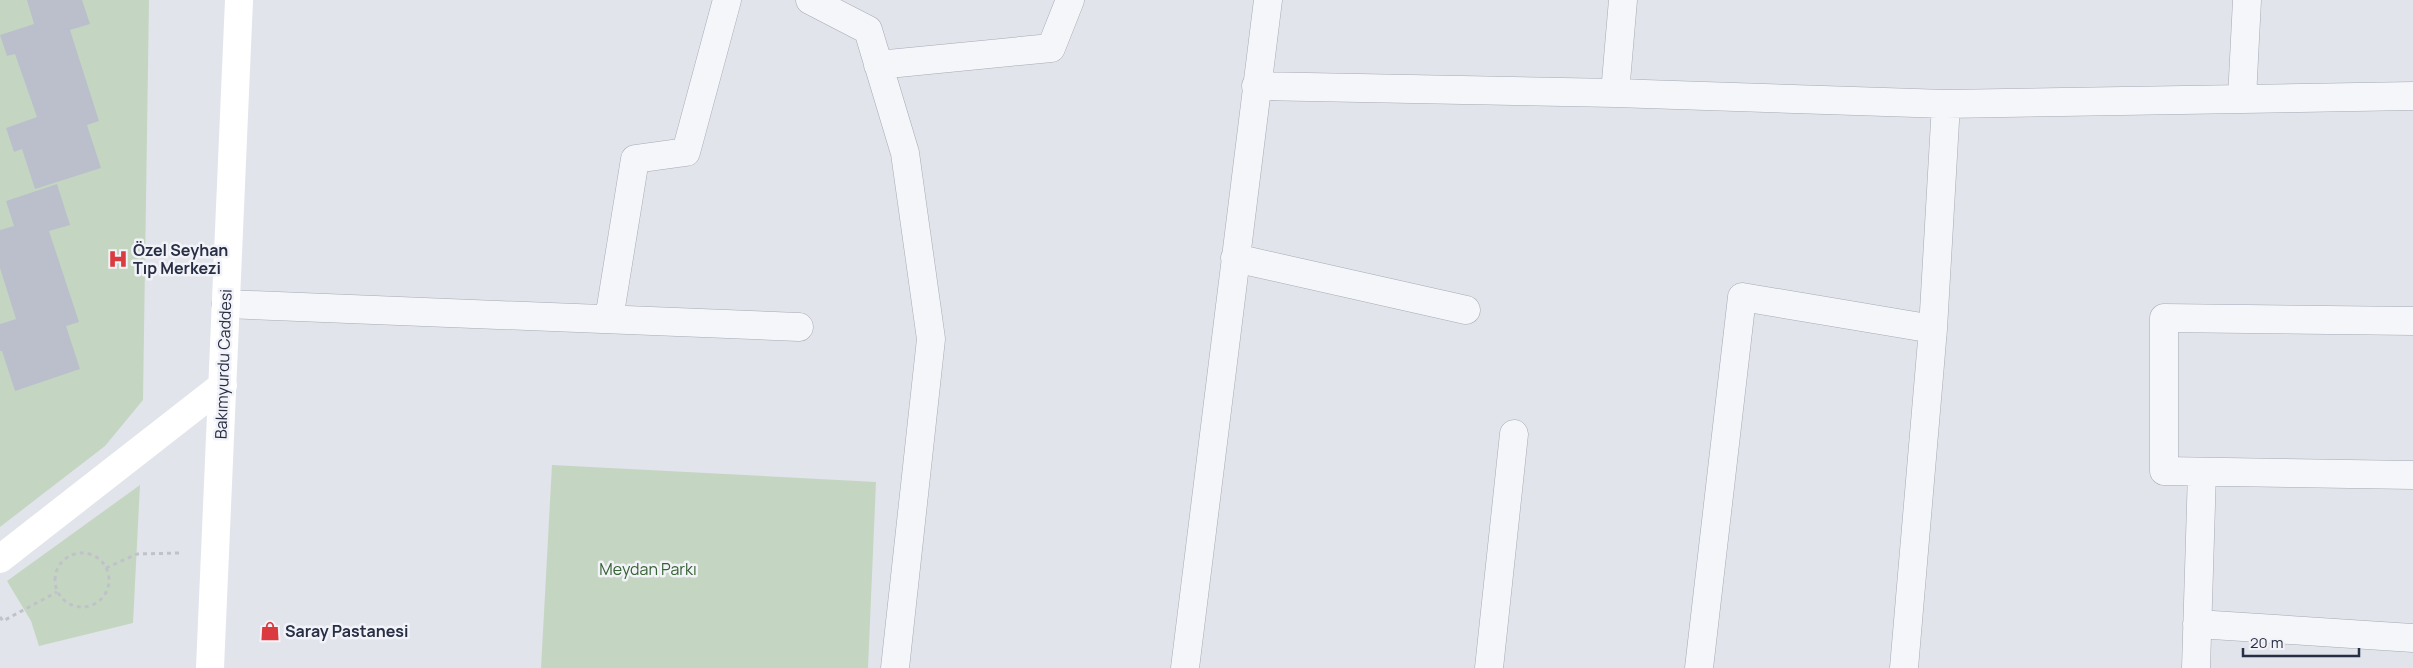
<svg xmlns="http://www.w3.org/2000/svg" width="2413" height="668" font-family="Manrope,sans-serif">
<rect width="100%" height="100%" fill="#e1e4eb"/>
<path fill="#c4d6c2" d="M0,0H149L143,400L105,446L0,527Z
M552,465L876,482L868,668H541Z
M140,485L133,623L39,646L31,621L7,581Z"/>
<path fill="#bbbfcc" d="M27,0H82L90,24L70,30L99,121L87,125L101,168L35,189L22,149L14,152L6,128L37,117L15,54L7,56L0,35L34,24Z
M57,184L70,225L49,231L79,322L66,326L80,369L15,391L2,351H0V324L16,319L0,268V230L14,226L6,201Z"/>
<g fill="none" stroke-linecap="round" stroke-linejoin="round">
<defs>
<path id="street" d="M810,0L868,30L905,153L931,339L895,668
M878,65L1051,48L1070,0
M1256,86L1615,93L1946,104L2413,96
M1615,93L1623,0
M2242,98L2247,0
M1235,258L1466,310
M226,304L799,327
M609,319L635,159L686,152L727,0
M2413,321L2164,318V471L2413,475
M2197,624L2413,638
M1185,668L1268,0
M1489,668L1514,434
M1699,668L1742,297L1933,329
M1904,668L1933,329L1946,104
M2196,668L2202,472"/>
</defs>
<use href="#street" stroke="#a6aab6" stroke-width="29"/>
<path stroke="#c0c2ca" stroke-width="3" stroke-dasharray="4 4" stroke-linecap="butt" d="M55 580a27 27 0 1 1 54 0a27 27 0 1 1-54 0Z
M106,568L137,554L180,553
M0,617L3,621L57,592"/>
<use href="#street" stroke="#f5f6f9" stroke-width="28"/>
<path stroke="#fff" stroke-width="28" d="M0,559L223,385
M210,668L239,0"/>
</g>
<defs>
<symbol id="hospital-bare" viewBox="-9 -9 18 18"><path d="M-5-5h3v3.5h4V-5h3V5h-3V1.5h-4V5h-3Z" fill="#db3b3f" stroke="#f2f3f8" stroke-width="2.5" paint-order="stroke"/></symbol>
<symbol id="shop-bare" viewBox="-9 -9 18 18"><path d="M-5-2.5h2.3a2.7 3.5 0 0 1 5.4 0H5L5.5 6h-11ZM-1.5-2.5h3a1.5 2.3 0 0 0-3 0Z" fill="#db3b3f" stroke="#f2f3f8" stroke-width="2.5" paint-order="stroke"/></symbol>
</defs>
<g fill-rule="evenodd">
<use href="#hospital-bare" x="104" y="245" width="28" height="28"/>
<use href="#shop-bare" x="256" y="617" width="28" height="28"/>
</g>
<g text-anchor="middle" stroke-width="5" stroke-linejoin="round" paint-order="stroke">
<g font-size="16" font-weight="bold" fill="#282f45" stroke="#f2f3f8" text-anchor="start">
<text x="133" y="256">Özel Seyhan<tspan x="133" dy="18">Tıp Merkezi</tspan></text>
<text x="285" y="637">Saray Pastanesi</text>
</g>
<g font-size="16" fill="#282f45" stroke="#f2f3f8">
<text transform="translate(223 364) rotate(-88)" y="6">Bakımyurdu Caddesi</text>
</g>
<g font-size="16" fill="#366234" stroke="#f2f3f8">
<text x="648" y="575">Meydan Parkı</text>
</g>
</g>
<path d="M2243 648v8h116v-8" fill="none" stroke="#282f45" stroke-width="2.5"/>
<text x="2250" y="648" font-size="15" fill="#282f45" stroke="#f2f3f8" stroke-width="4" paint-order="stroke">20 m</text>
</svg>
